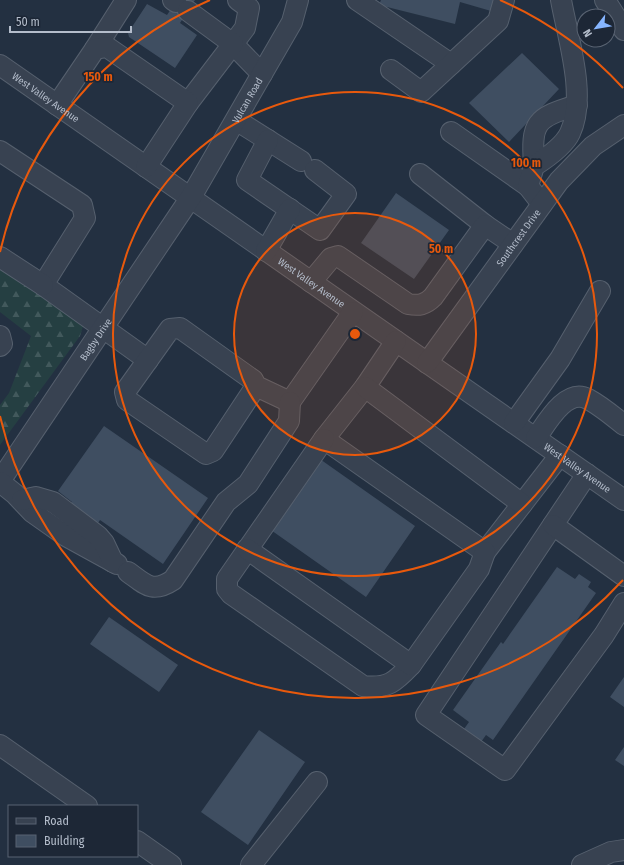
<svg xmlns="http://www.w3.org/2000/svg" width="624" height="865" font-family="'Fira Sans Condensed',sans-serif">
<defs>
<pattern id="forest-firs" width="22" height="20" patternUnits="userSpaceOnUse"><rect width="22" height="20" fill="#253f42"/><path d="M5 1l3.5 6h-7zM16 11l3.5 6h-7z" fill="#42595c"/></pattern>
</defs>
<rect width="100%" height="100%" fill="#233041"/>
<path fill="url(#forest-firs)" d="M0,266L84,323L80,336L0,445V405L9,393L31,336L0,312Z"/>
<path fill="#3f4e61" d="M177,0H195L180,23L197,35L175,68L129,37L128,33L147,4L167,15Z
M381,0H494L491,11L460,2L455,24L379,5Z
M522,53L559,89L509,142L469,103Z
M396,193L449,230L414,279L361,243Z
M104,426L208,498L163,564L100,520L88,538L60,518L72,502L58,491Z
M317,457L415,526L366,597L268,528Z
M557,567L575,579L579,574L591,582L588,587L596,593L493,740L486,735L481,742L464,729L469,722L453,710L501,642L503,644Z
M109,617L178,665L159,692L90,644Z
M624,677V707L610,697Z
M259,730L305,762L248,845L201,812Z
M624,747V766L615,760Z"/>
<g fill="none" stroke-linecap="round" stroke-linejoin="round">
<defs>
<g id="minor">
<path d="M173,0L176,2"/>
<path d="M238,0L249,8L245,28L233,44L262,74"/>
<path d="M357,0L451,64"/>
<path d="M605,0L624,30"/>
<path d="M95,49L126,0"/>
<path id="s1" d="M0,65L624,500"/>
<path d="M391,70L421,92L498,21L504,0"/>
<path d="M188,103L233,44L188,11"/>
<path d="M57,105L95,49L107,47L188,103L146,167"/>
<path d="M236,120L301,161"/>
<path d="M451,132L528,186"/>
<path d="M268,140L247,180L320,230L346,194L315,170"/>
<path d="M0,151L82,205L85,218L43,285L148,360"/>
<path d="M534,166C531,122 535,118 577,105"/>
<path d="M420,174L485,225"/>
<path d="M542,204L528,186L534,166C545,159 564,146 570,133C587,96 568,39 561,0"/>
<path d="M266,251L290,209"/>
<path d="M0,257L43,285"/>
<path d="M311,282L331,258L338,256L408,304C419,306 425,305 433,297L485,225L513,244"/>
<path d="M0,336L2,344L0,346"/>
<path d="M396,341L365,387L324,439L485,552L560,455"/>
<path id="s2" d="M427,363L559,181L593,146L624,125"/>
<path d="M256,386L253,380L180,328L170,329L125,392L127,400L206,454L213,451L256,386L290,402L353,312"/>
<path d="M365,387L522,504"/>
<path d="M514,423L560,359L600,291"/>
<path d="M536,438C546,424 566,387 588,399C601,406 613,416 624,425"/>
<path d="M324,439L227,579V589L231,594L363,686C388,689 395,682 411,665"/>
<path d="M587,474L426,715L505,770L604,635L624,603"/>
<path id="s3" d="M0,481L191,197L292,22L298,0"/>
<path d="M0,482L15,494L32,512L66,536L117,564"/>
<path d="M22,500L36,497L53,502L98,536L104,543L113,562"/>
<path d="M553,525L624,576"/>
<path d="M247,549L411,665L479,569L485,552"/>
<path d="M128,572C145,584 152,594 173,580L226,502L248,484L289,421L290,402"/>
<path d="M0,745L87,806"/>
<path d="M137,841L171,865"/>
<path d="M251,865L317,782"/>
<path d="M582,865L611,852L624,850"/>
</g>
</defs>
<use href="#minor" stroke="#56606e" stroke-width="22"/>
<use href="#minor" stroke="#384251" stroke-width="20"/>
</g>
<circle cx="355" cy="334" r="121" fill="#e8590c" fill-opacity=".12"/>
<g fill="none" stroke="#e8590c" stroke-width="2">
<circle cx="355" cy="334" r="121"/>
<circle cx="355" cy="334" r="242"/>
<path d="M623 580A364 364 0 0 1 0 416M0 252A364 364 0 0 1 210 0M500 0A364 364 0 0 1 623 88"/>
</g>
<g text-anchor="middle" stroke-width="3.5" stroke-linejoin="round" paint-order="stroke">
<g font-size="10" fill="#b4bdcb" stroke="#1d2736">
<text dy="4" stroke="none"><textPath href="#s1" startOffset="56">West Valley Avenue</textPath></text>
<text dy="4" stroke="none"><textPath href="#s3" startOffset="454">Vulcan Road</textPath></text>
<text dy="4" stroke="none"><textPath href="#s2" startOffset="155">Southcrest Drive</textPath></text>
<text dy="4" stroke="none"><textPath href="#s1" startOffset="380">West Valley Avenue</textPath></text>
<text dy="4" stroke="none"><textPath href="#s3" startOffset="171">Bagby Drive</textPath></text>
<text dy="4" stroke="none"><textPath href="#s1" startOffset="704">West Valley Avenue</textPath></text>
</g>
</g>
<circle cx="355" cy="334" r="6" fill="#e8590c" stroke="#1d2736" stroke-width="2"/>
<g font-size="12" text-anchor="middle" font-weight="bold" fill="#e8590c" stroke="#1d2736" stroke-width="3.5" stroke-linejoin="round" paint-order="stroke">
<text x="98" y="81">150 m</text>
<text x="526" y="167">100 m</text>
<text x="441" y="253">50 m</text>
</g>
<rect x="8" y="805" width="130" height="52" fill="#1d2736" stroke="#596372"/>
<rect x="16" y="818" width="20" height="6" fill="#384251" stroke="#596372"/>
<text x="44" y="825" font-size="12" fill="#b4bdcb">Road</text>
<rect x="16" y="835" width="20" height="12" fill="#3f4e61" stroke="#596372"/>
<text x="44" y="845" font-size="12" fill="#b4bdcb">Building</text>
<g transform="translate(596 28) rotate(239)"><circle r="19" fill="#1d2736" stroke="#596372"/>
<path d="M0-3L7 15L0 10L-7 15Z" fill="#86b5ff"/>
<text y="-6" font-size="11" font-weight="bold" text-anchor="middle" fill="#b4bdcb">N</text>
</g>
<path d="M10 26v6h121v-6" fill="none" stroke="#b4bdcb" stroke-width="2"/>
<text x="16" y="26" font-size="12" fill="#b4bdcb" stroke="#1d2736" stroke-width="3" paint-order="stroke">50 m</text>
</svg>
